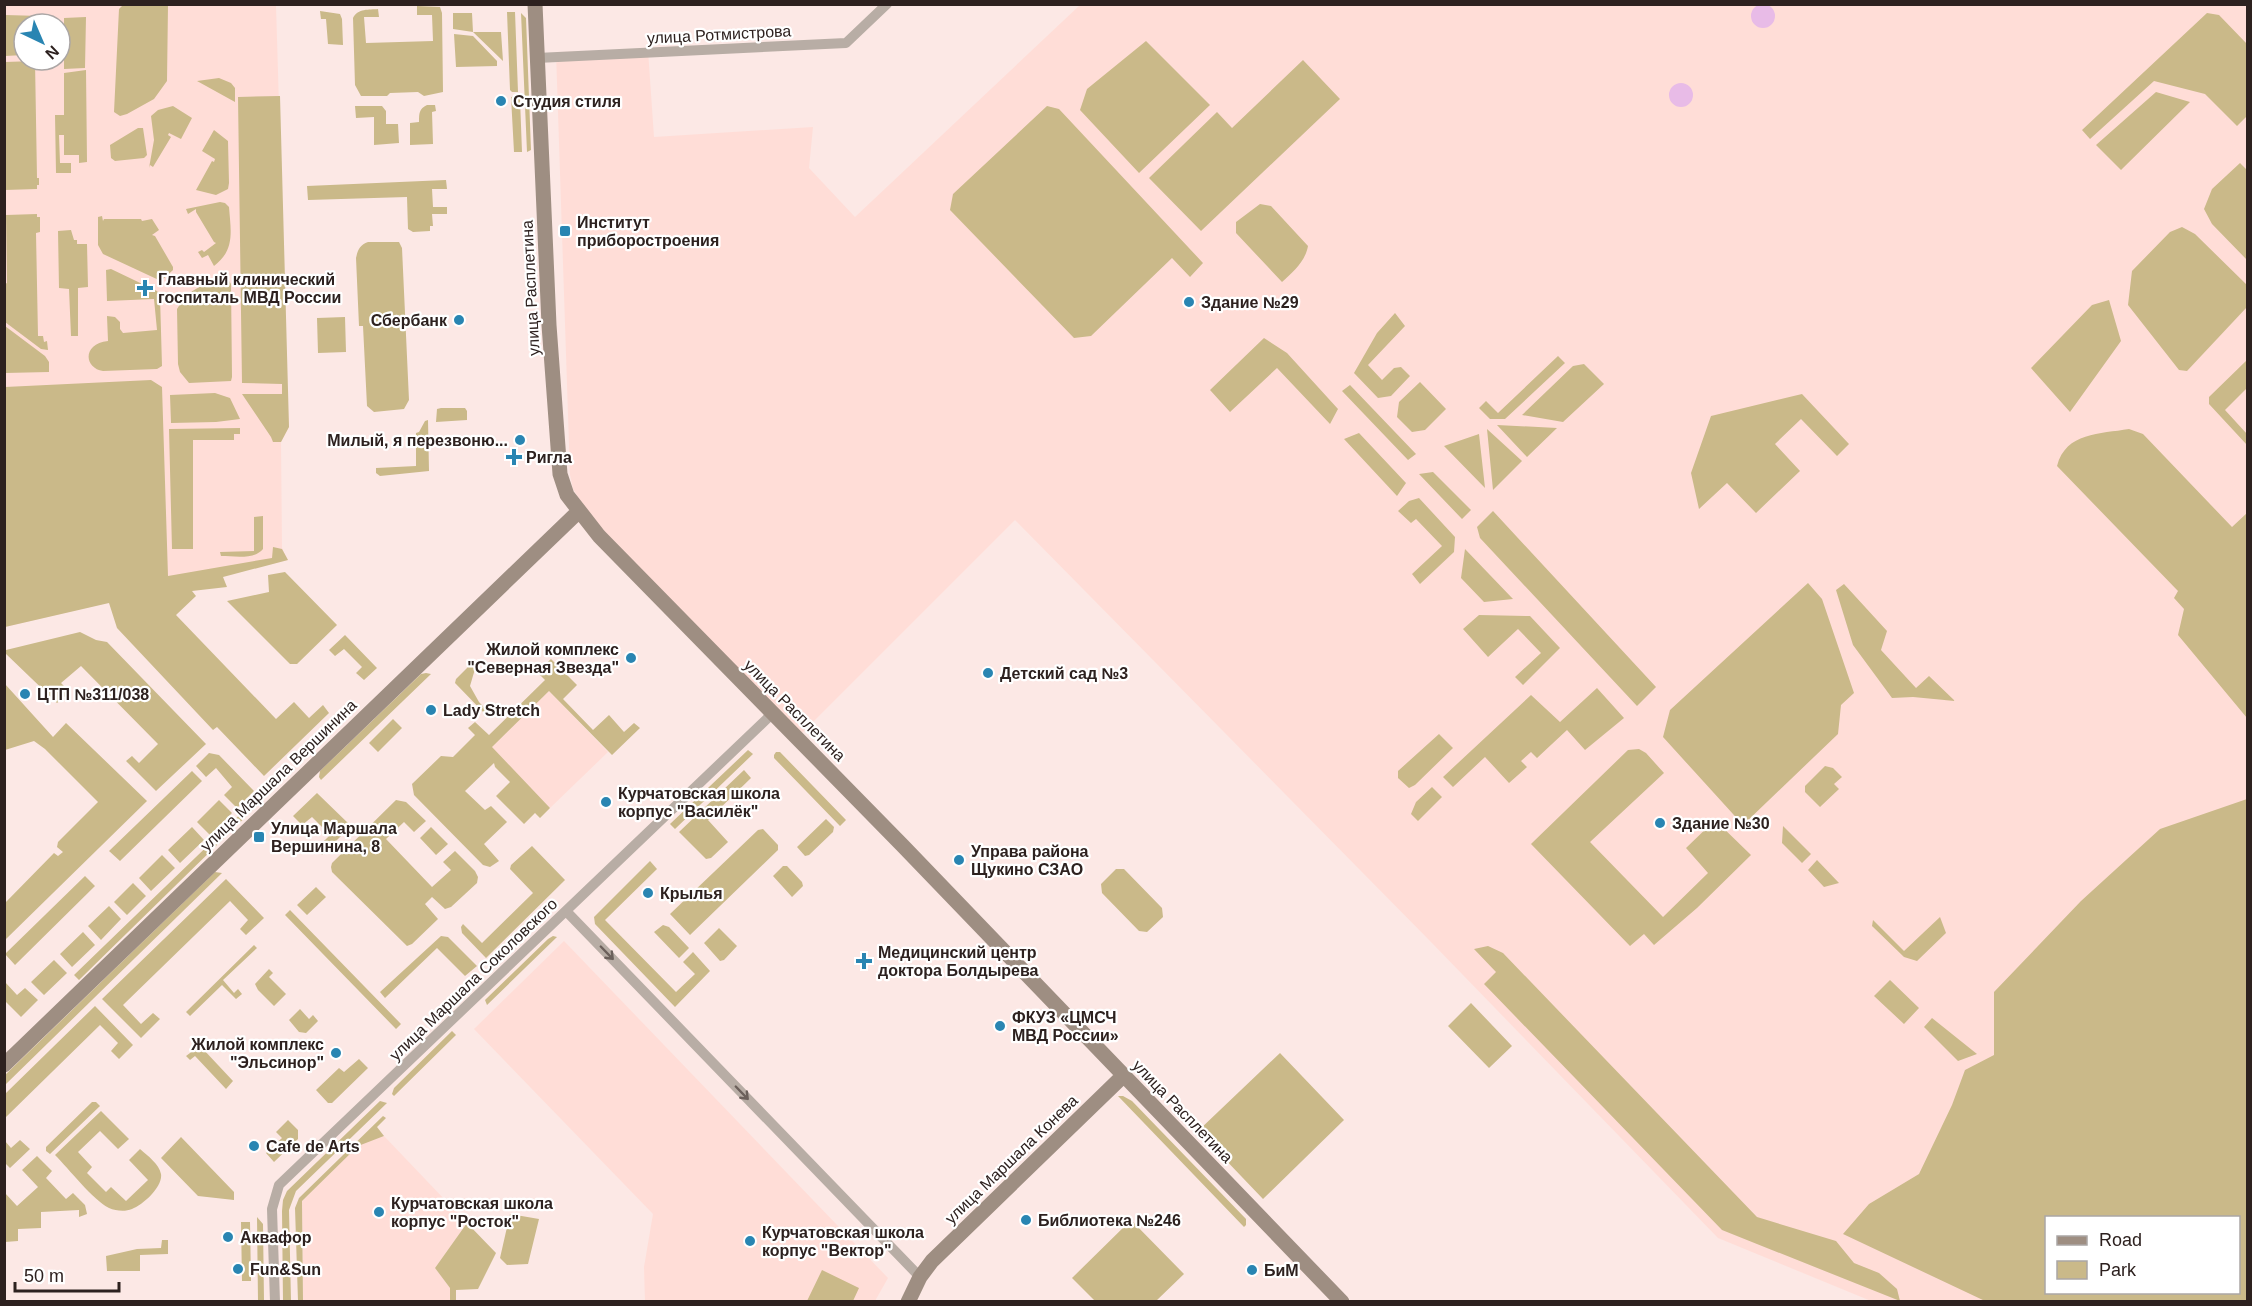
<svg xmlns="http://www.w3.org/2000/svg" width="2252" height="1306" font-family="Helvetica,sans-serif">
<rect width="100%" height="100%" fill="#fce8e5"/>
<path fill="#ffddd7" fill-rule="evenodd" d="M4,5H276L288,409L289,427L281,442L282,548L288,560L5,627ZM24,24H60V60H24Z
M1080,5H2247V1301H1871L1718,1238L1431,942L1015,520L802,733L593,521L573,489L570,475L556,52L648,50L654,137L813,127L809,168L855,217ZM2046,1218H2238V1292H2046Z
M549,691L608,752L550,808L491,747Z
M564,941L888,1278L875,1301H645L644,1267L653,1214L474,1029Z
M384,1136L467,1223L435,1268L450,1288V1301H303L302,1201L358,1145Z"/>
<path fill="#cab989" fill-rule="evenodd" d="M123,5H168L167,81L154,99L127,114L120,116L114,112L119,9Z
M417,6L440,7L442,13L443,92L424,96L418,92L390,93L387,96H361L355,85L353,18C358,8 369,10 378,9L379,17H364L366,43L433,41L432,15H417Z
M320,11L340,14L342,19L343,45L328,44L326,19H321Z
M507,12H515L518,92H512L510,90Z
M453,13H472L473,32H501L503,61L473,32L453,29Z
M521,13L526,18L531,150L527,152Z
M2207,13L2219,15L2247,44V116L2237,126L2205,94L2154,81L2090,139L2082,130Z
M5,15L41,16V24H24L23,33L18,34L17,40H22L24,55L5,56Z
M86,17L85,68L64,69V18Z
M454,34L473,36L497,61V66L456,67Z
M1146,41L1210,105L1139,173L1080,110L1087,89Z
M1303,60L1340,99L1201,231L1149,178L1217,112L1232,128Z
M35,61L37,178H39V185H37V189L5,190V62Z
M86,70L87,162L79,163V155H64V135H59L60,163H71V173H56L55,115H64V73Z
M219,78L231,83L235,88V102L197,81Z
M2156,92L2190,102L2121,170L2096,145Z
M280,96L289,427L281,442H273L271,437L242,394H282V384L242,383L238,97Z
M517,96L520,99L522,152H514L511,97Z
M427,105H435L436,111L432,112L433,144L410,145V123L419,122C419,113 419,109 427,105Z
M173,106L192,118L181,139L169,133L168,135L171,137L153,167L150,165L149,168L154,140L151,116L158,110Z
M355,106H382L386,111V124H398L399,143L374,145V117L356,118Z
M1047,106L1059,109L1203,263L1190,277L1172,258L1091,336L1074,338L950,210L953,194Z
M138,128H143L147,155L144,158L115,161L111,158L110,145Z
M214,130L228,141L229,183L228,189L216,195L196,190L212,161L214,162L215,159L202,151Z
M2240,163L2247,170V260L2212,224L2204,209L2212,189Z
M446,180L447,189H432L433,207H447V214H432L433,226H430V231L413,232L408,229L407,197L308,200L307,186Z
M220,202L225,203L229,207C231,232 235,250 214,266L208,255L202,258L198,252L202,250L204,252L216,243L214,242L196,212V209L188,214L186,209Z
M1260,204L1271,206L1308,246C1305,262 1293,272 1282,282L1236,233V222Z
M37,214V217H40V232L36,233L38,336H43L44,342L47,341L48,350L41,349L5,322V284L7,283L6,215Z
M102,216L103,221L104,219H141L142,221L152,219L159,230L152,235L155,236L173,267V270L161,281L103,254L98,245V217Z
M2182,227L2195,234L2248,286L2247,307L2187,371L2179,370L2128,305L2132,271L2170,232Z
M71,230L74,240H77V244H87L88,287L78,288V336H71L69,289L59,288L58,231Z
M368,242H399L402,248L409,400L404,409L374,412L367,406L363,326H359L356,258C358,249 360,245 368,242Z
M111,269L157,291L160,296L162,366L157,369L103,371C84,368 82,344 108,341L107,316L115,317L120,322V329L123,333L157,330L154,299L107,301L106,270Z
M219,275L226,276L231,284L232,377L231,381L189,383L180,372L178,364L177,309L186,295Z
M2109,300L2121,341L2070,412L2031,368L2092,305Z
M1395,313L1405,326L1368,365L1382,380L1394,368L1401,367L1410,376L1391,396L1378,398L1354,373L1377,333Z
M345,317L346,352L318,353L317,318Z
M5,326L45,356L49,362V372L5,373Z
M1264,338L1287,353L1338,409L1330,424L1277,368L1230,412L1210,390Z
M1558,356L1565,363L1505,419H1490L1479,408L1486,401L1498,413Z
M2247,360V388L2225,410L2247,434V445L2209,404V397Z
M1584,364L1604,384L1563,422L1522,415L1573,366Z
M151,380L162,387L168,576L272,558L273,547L282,549L288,560L223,577L227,587L192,591L196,596L176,615L276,719L294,702L309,718L323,705L329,713L264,776L217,727L213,730L117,628L109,603L5,627V387Z
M1420,382L1446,409L1425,430L1412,432L1397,417L1399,402Z
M1350,385L1416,454L1408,460L1342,391Z
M215,393L230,398L240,419L216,422L171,423L170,395Z
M1802,394L1849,444L1837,456L1801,419L1775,444L1800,471L1756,513L1727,483L1699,509L1691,473L1711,416Z
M441,408H465L467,411V420L436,422L437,409Z
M428,420L429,471L380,476L376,473V468L416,466V433L419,432L425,421Z
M1497,425L1557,428L1527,457Z
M240,428V434H234V440H193V549H172L169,429Z
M1487,429L1522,461L1493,490Z
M2129,429L2143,434L2232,527L2247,513V718L2178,635L2184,609L2174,598L2178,591L2057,466C2066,432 2100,434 2129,429Z
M1359,433L1406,483L1397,496L1344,439Z
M1479,434L1485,488L1444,446Z
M1433,472L1471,510L1462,519L1419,474Z
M1419,498L1455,537L1454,552L1420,584L1412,574L1442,546L1416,519L1411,523L1398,511L1409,501Z
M1493,511L1656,687L1637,706L1480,538L1477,527Z
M263,516V549C254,560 234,556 221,556L220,552L254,551V517Z
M1465,549L1513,599L1484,602L1461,578Z
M285,572L337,625L297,664H290L227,601L269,592L268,575Z
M1808,583L1822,599L1854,693L1841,705L1838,734L1743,825L1663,737L1670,710Z
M1844,584L1887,631L1881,650L1916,688L1929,676L1955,701L1913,697L1892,698L1853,645L1836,590Z
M1479,615L1530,616L1560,648L1523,685L1515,677L1541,653L1518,629L1488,657L1463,629Z
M80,632L96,640L107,642L206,744L156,791L126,761L132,756L139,763L158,744L81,666L61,683L70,692L57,703L5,653V646L6,650Z
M345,635L377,668L364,680L356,673L362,667L344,649L335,656L329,650Z
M551,659L577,685L563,699L593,730L609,715L624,732L634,723L640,728L612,755L549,691L492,747L550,808L540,818L535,813L524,824L496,796L510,782L495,767L494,763L465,791L485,810L491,806L507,822L484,844L499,861L490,867L483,865L414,795L412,784L441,756L453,757L475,735L468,728L475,722L489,735L545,680L537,672Z
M471,664L475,669L470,686L479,702L490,714L487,716L455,683L456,679Z
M426,673L431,674L321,780L319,777L320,771L421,674Z
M5,684L53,737L66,723L147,801L5,940V903L54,853L58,856L63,852L57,847L58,842L98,802L45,749L34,741L5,750Z
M1597,688L1624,718L1585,750L1567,730L1537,758L1531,752L1521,761L1527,767L1509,783L1485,757L1453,787L1443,777L1531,695L1560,722Z
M393,719L402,728L378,752L369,743Z
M1439,734L1453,748L1415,785L1409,788L1398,778V771Z
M1639,749L1646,753L1664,773L1590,842L1663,917L1708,873L1686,848L1715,820L1751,855L1697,908L1654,945L1644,934L1630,946L1531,844L1628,750Z
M748,750L753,754L675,829L670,824Z
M776,752H780L846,820L840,826L774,758V755Z
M209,753L219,755L254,791L237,808L224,795L232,787L216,768L206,777L196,766Z
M1825,766L1833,768L1842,777L1834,784L1839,789L1820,807L1805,792V786Z
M744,770L751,778L708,820L728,842L711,858L706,859L679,832Z
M192,771L202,781L120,861L109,851Z
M1432,787L1442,797L1418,821L1411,814L1416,802Z
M317,793L351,826L322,855L317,848L330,835L312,817L302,825L293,816Z
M258,797L263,800L79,980L74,975Z
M2247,799V1301H1985L1843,1234L1869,1204L1919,1174L1952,1105L1965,1070L1994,1055V992L2081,901L2160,829ZM2046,1218H2238V1292H2046Z
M219,800L232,813L210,835L197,822Z
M396,800L406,802L426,821L414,832L404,822L386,839L432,887L451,870L443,862L455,851L475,871L478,877L477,883L451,907L445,909L432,897L425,904L438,919L412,944L407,946L332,872L331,867L332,863Z
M826,819L834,827L833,832L809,855L805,856L797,847Z
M1783,826L1811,854L1802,863L1782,843Z
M192,827L204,840L180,863L168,850Z
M431,827L448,844L436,855L420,838Z
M763,829L778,845V850L690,935L670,914L758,830Z
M532,846L565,880L486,958L462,933L461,927L463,924L482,943L533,893L510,869L511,865Z
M162,855L175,868L151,891L139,878Z
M1817,860L1839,883L1824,887L1808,870Z
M650,861L657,869L605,920L676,992L695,974L683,962L693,952L710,971L675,1007L595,924L594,917Z
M783,866H787L802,882L803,886L792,897L773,876Z
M1116,869H1124L1162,908L1163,917L1147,932L1139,931L1102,893L1101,884Z
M215,872L222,873L5,1085V1075Z
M85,876L95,886L15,965L5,954Z
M226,879L264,918L246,935L240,929L248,920L230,901L123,1005L141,1024L153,1013L160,1019L141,1038L102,999Z
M133,883L146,896L127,915L114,902Z
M316,887L326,897L307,915L297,905Z
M109,906L121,919L101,940L88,926Z
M290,910L401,1024L396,1029L285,915Z
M1940,917L1946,933L1917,961L1904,957L1872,926L1873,920L1904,951Z
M663,925L669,927L689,948L679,958L654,932Z
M719,928L737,946L724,960L720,961L704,943Z
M83,932L95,945L72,967L60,954Z
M441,936L448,937L477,966L465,976L437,948L385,998L380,992Z
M553,936L557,937L487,1005L485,1000L548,939Z
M254,945L257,948L223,980L234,993L238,989L242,994L236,999L222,985L190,1016L186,1012Z
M1488,946L1503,953L1757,1217L1836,1241L1854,1263L1879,1273L1897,1289L1900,1301L1722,1230L1484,984L1496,972L1474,949Z
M54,960L67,973L44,995L31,982Z
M269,969L273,973L269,977L286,994L274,1006L258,990L255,984Z
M1890,980L1919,1008L1904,1024L1874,996Z
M5,982L17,995L25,988L38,1000L21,1017L5,1001Z
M1471,1003L1512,1046L1489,1068L1448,1026Z
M95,1006L133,1045L119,1059L111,1051L118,1043L100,1025L5,1118V1094Z
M300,1009L309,1019L313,1015L318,1021L306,1033L299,1032L289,1020Z
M1932,1018L1977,1054L1958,1061L1924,1027Z
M452,1031L456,1035L394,1096L392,1094L394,1088Z
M198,1047L203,1049L233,1081L226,1089L195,1056L190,1060L186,1056Z
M1280,1053L1344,1120L1263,1199L1198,1131Z
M359,1059L368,1068L332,1103H328L316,1090L339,1068L344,1072Z
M1118,1096H1123L1132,1101L1246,1219V1225L1244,1227Z
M380,1101L387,1103L296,1191L289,1210L291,1301H283L282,1211L283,1200L287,1191Z
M92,1102H96L100,1106L50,1154L46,1151V1147Z
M101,1111L129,1139L118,1149L100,1131L78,1152L92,1167L87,1173L106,1192L111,1187L126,1201L148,1180L129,1160L140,1149C148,1156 159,1164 161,1174C163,1187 143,1205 132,1209C125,1212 116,1211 109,1208C93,1200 69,1169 55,1155Z
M383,1116L386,1118L377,1127L384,1136L358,1146L302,1201L303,1301H298L295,1208L299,1198Z
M288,1120L298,1130V1139L274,1162L266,1153L282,1138L276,1132Z
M181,1137L234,1192V1200L198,1196L161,1158Z
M20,1140L30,1149L10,1168L5,1163V1141L11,1148Z
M37,1156L52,1171L46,1178L66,1199L73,1193L85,1205L87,1214L79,1217V1210L41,1212V1228L18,1229V1241L5,1242V1193L17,1206L38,1187L22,1170Z
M510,1214L539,1219L528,1264L507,1265L500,1258Z
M257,1217L263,1224L264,1301H258Z
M1131,1220L1184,1274L1156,1301H1095L1072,1278Z
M241,1222H250L251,1281H242Z
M467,1223L496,1253L478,1289L456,1290V1301H450V1288L435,1268Z
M162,1240H168V1254L140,1255V1271H107L106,1256L137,1249L161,1248Z
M822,1270L859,1288L853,1301H807Z"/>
<path fill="#e8bbe7" d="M1751 16a12 12 0 1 1 24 0a12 12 0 1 1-24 0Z
M1669 95a12 12 0 1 1 24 0a12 12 0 1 1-24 0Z"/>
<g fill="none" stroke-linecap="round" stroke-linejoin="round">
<path stroke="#b8ada5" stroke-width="10" d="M537,58L846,43L887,4
M566,911L920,1277
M275,1302L272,1209L279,1185L773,713"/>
<path stroke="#9e8e82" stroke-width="15" d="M535,4L549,325L560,474L567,495L599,536L903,846L1342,1302
M4,1065L578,512
M908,1302L920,1277L932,1261L1124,1075"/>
</g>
<defs><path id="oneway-shaft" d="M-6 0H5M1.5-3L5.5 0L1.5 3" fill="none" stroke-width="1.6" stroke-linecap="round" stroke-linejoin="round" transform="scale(1.5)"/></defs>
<g stroke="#6c605b">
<use href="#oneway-shaft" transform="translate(607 953) rotate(46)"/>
<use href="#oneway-shaft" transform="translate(742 1093) rotate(46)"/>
</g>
<g fill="#2985b2" stroke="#fff" stroke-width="2">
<circle cx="501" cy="101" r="6"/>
<rect x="559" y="225" width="12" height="12" rx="3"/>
<path d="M142 279h6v6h6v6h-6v6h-6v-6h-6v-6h6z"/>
<circle cx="1189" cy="302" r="6"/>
<circle cx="459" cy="320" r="6"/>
<circle cx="520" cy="440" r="6"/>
<path d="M511 448h6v6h6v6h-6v6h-6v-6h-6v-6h6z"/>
<circle cx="631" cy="658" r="6"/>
<circle cx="988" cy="673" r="6"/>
<circle cx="25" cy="694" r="6"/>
<circle cx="431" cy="710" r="6"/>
<circle cx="606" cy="802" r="6"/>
<circle cx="1660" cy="823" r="6"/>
<rect x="253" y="831" width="12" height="12" rx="3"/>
<circle cx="959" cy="860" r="6"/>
<circle cx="648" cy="893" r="6"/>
<path d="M861 952h6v6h6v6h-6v6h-6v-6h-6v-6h6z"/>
<circle cx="1000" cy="1026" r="6"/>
<circle cx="336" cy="1053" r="6"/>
<circle cx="254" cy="1146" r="6"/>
<circle cx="379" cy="1212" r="6"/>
<circle cx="1026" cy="1220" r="6"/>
<circle cx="228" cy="1237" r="6"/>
<circle cx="750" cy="1241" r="6"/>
<circle cx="238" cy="1269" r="6"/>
<circle cx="1252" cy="1270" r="6"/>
</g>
<g text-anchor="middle" stroke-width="4.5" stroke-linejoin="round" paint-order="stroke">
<g font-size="16" fill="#2d211f" stroke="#fff">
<text transform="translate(719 34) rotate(-3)" y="6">улица Ротмистрова</text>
<text transform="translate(530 288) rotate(-93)" y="6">улица Расплетина</text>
<text transform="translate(795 710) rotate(45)" y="6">улица Расплетина</text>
<text transform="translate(278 775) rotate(-44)" y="6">улица Маршала Вершинина</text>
<text transform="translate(473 979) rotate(-44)" y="6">улица Маршала Соколовского</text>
<text transform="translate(1183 1111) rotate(46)" y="6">улица Расплетина</text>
<text transform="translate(1011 1159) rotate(-44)" y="6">улица Маршала Конева</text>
</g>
<g font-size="16" font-weight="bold" fill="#2d211f" stroke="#fff" text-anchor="start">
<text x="513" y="107">Студия стиля</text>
<text x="577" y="228">Институт<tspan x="577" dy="18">приборостроения</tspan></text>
<text x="158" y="285">Главный клинический<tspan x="158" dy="18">госпиталь МВД России</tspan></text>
<text x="1201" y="308">Здание №29</text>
<text x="447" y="326" text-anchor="end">Сбербанк</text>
<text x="508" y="446" text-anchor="end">Милый, я перезвоню...</text>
<text x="526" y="463">Ригла</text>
<text x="619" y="655" text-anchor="end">Жилой комплекс<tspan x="619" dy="18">"Северная Звезда"</tspan></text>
<text x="1000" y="679">Детский сад №3</text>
<text x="37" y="700">ЦТП №311/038</text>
<text x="443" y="716">Lady Stretch</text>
<text x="618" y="799">Курчатовская школа<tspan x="618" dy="18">корпус "Василёк"</tspan></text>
<text x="1672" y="829">Здание №30</text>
<text x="271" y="834">Улица Маршала<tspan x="271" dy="18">Вершинина, 8</tspan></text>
<text x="971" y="857">Управа района<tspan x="971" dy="18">Щукино СЗАО</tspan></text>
<text x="660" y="899">Крылья</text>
<text x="878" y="958">Медицинский центр<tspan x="878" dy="18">доктора Болдырева</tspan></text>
<text x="1012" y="1023">ФКУЗ «ЦМСЧ<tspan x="1012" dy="18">МВД России»</tspan></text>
<text x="324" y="1050" text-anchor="end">Жилой комплекс<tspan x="324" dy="18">"Эльсинор"</tspan></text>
<text x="266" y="1152">Cafe de Arts</text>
<text x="391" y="1209">Курчатовская школа<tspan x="391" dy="18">корпус "Росток"</tspan></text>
<text x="1038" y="1226">Библиотека №246</text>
<text x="762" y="1238">Курчатовская школа<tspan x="762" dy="18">корпус "Вектор"</tspan></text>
<text x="240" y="1243">Аквафор</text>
<text x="250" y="1275">Fun&amp;Sun</text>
<text x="1264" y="1276">БиМ</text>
</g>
</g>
<rect width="2252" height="1306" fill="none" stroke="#2d211f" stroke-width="12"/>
<rect x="2045" y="1216" width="195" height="78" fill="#ffffff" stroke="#aba6a5" stroke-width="1.5"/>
<rect x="2057" y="1236" width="30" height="9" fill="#9e8e82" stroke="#aba6a5" stroke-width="1.5"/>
<text x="2099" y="1246" font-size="18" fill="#2d211f">Road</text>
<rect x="2057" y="1261" width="30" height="18" fill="#cab989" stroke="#aba6a5" stroke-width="1.5"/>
<text x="2099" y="1276" font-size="18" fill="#2d211f">Park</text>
<g transform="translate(42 42) rotate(136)"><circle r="28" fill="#ffffff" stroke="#aba6a5" stroke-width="1.5"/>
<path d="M0-4.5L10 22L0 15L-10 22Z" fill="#2985b2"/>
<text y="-9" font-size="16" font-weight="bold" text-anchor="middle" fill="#2d211f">N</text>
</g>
<path d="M15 1282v9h104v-9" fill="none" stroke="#2d211f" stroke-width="3"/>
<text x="24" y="1282" font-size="18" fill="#2d211f" stroke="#ffffff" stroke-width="4.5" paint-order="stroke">50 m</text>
</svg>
